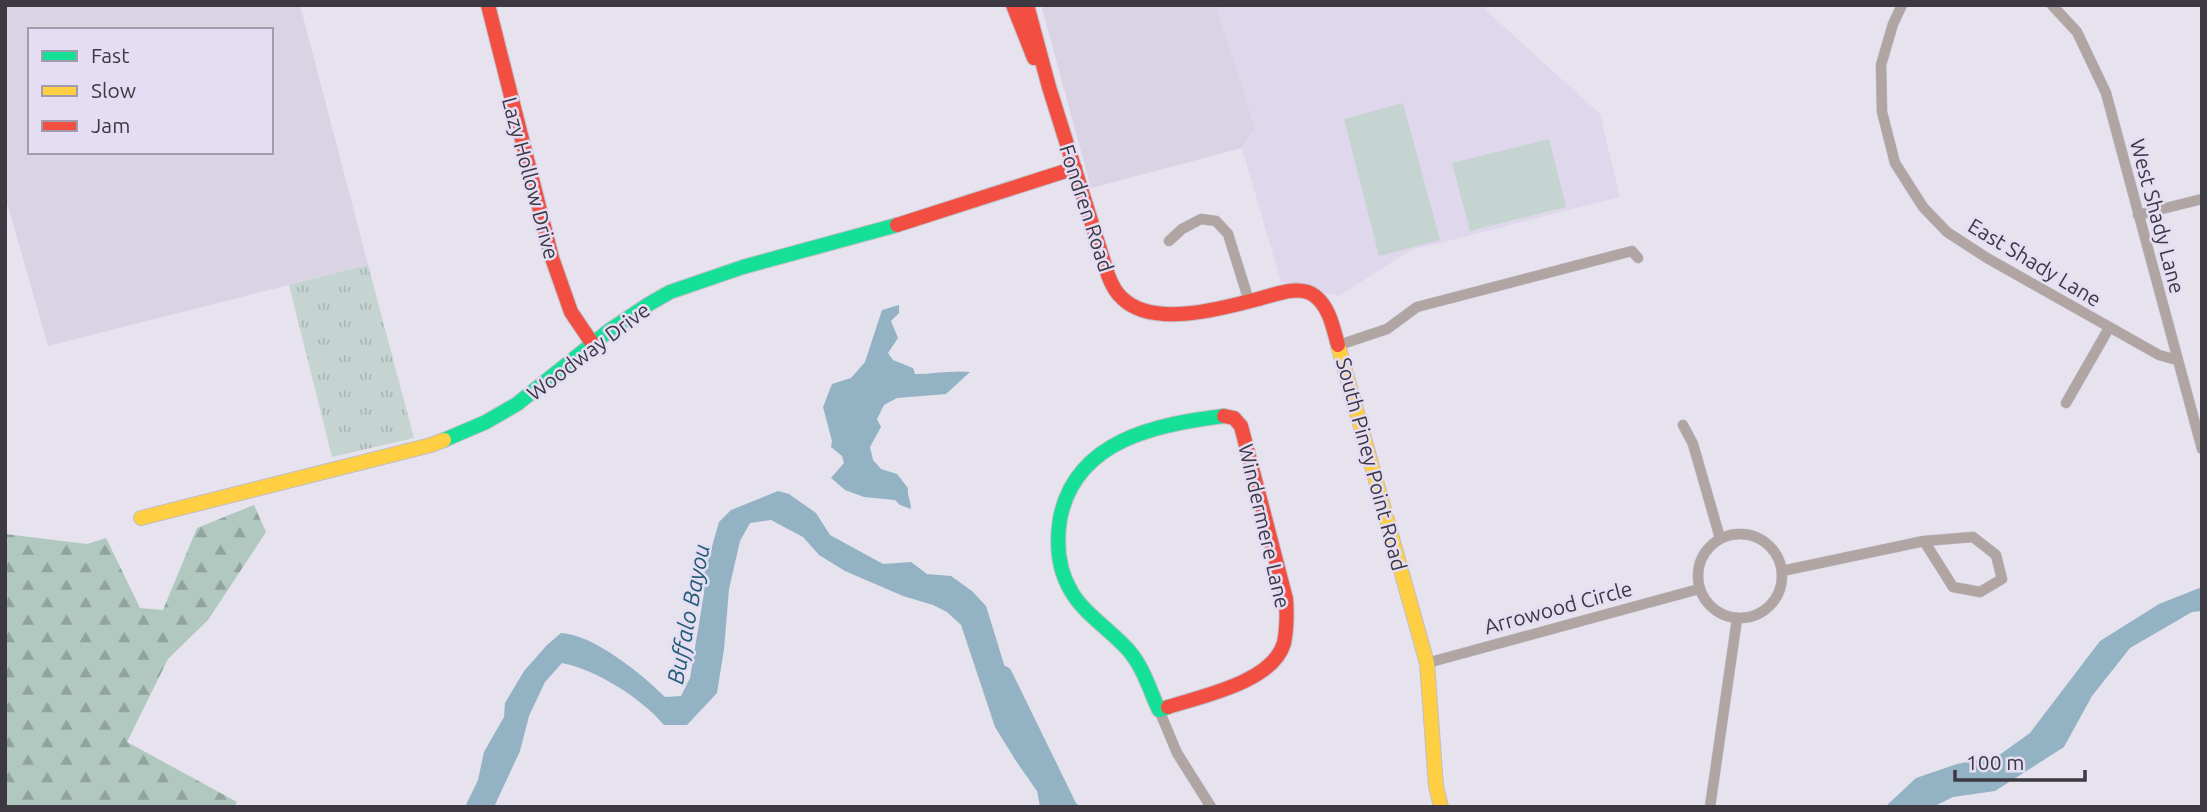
<svg xmlns="http://www.w3.org/2000/svg" width="2207" height="812" viewBox="0 0 2207 812" font-family="Ubuntu,sans-serif">
	<defs>
		<pattern id="grass-tufts" width="24" height="20" patternUnits="userSpaceOnUse" patternTransform="scale(1.75)"><rect width="24" height="20" fill="#c6d4d1"/><path d="M3 7l-1-3M5 7V3M7 7l1-3M15 17l-1-3M17 17v-4M19 17l1-3" fill="none" stroke="#abb7b5"/></pattern>
		<pattern id="forest-firs" width="22" height="20" patternUnits="userSpaceOnUse" patternTransform="scale(1.75)"><rect width="22" height="20" fill="#b1c8c0"/><path d="M5 1l3.5 6h-7zM16 11l3.5 6h-7z" fill="#91a39e"/></pattern>
	</defs>
	<rect width="100%" height="100%" fill="#e6e2ee"/>
	<path fill="#d9d3e3" fill-rule="evenodd" d="M5,5H300L368,265L48,346L5,196ZM30,30H271V152H30Z
		M1052,5H1216L1255,127L1242,148L1091,188L1042,8Z"/>
	<path fill="#dfd7ec" d="M1216,5H1480L1600,114L1620,197L1409,251L1339,296L1281,282L1242,148L1255,127Z"/>
	<path fill="url(#grass-tufts)" d="M368,265L414,438L332,457L289,285Z"/>
	<path fill="url(#forest-firs)" d="M254,505L266,532L208,620L168,659L127,742L237,802L234,807H5V534L87,544L106,538L140,608L163,610L197,528Z"/>
	<path fill="#c6d4d1" d="M1403,103L1440,240L1379,256L1344,119Z
		M1549,139L1566,207L1470,231L1452,163Z"/>
	<path fill="#93b3c4" d="M899,305V313L891,321L898,338L888,353L893,360L913,368L915,374C934,374 951,370 970,372L946,394L897,398L884,405L877,419L881,427L870,447L873,460L881,469L897,474L908,488C907,496 911,501 911,509L900,505L895,500L864,497L845,490L831,478L844,463L842,456L831,447L832,441L823,407L832,384L851,378L865,362L882,310Z
		M778,491L789,494L816,513L830,535L883,564L911,562L927,574L951,576L972,591L986,606L1020,716L1069,798L1081,807L1040,806L1037,791L1016,761L995,727L961,625L947,612L933,605L903,596L845,571L819,555L803,537L771,520L750,523L740,541L729,589L724,649L717,693L687,725H664C641,698 597,670 562,663L545,682L529,716L520,751L494,807H465L478,780L484,752L504,717L505,703L524,671L547,645L561,633C593,634 643,675 665,697L681,696L690,678L704,593L703,578L719,522L731,510Z
		M2202,587V611L2192,612L2130,648L2092,696L2064,747L1995,791L1953,797L1933,807H1885L1916,778L1957,764L1998,756L2030,733L2100,641L2159,604Z"/>
	<g fill="none" stroke-linecap="round" stroke-linejoin="round">
		<path stroke="#93b3c4" stroke-width="16" d="M1004,674L1069,807"/>
		<defs>
			<path id="street" d="M1902,5L1893,24L1881,65L1882,112L1895,163L1923,207L1947,232L1987,258L2159,355L2177,360
				M2052,5L2077,32L2106,93L2202,449
				M2138,215L2202,199
				M1169,241L1182,229L1201,219L1216,221L1228,234L1249,301
				M1339,345L1387,329L1417,307L1632,251L1638,258
				M2066,403L2109,328
				M1683,425L1693,444L1720,538
				M1698 576a42 42 0 1 1 84 0a42 42 0 1 1-84 0Z
				M1782,571L1924,541L1953,587L1980,592L2002,579L1996,555L1973,537L1924,541
				M1427,663L1699,589
				M1159,710L1177,753L1211,807
				M1710,807L1737,619"/>
			<path id="fast" d="M444,440L486,422L517,404L610,330L649,304L670,292L743,267L897,225
				M1168,707L1159,710C1150,691 1144,669 1130,652C1113,632 1083,613 1071,591C1058,569 1056,544 1060,519C1075,440 1157,424 1224,416"/>
			<path id="slow" d="M1338,345L1427,663L1436,786L1441,807
				M141,518L431,445L444,440"/>
			<path id="jam" d="M488,5L552,258L571,312L592,343
				M1013,5L1034,58
				M1027,5L1049,87L1108,275C1111,283 1115,292 1122,298C1152,328 1221,309 1258,299C1274,295 1300,284 1315,296C1330,308 1333,328 1338,345
				M897,225L1075,168
				M1168,707C1202,696 1273,682 1284,643C1287,628 1287,614 1286,599L1241,426L1234,418L1224,416"/>
		</defs>
		<use href="#street" stroke="#c1bec7" stroke-width="11"/>
		<use href="#fast" stroke="#c1bec7" stroke-width="16"/>
		<use href="#slow" stroke="#c1bec7" stroke-width="16"/>
		<use href="#jam" stroke="#c1bec7" stroke-width="16"/>
		<use href="#street" stroke="#b1a5a3" stroke-width="10"/>
		<use href="#fast" stroke="#16e098" stroke-width="14"/>
		<use href="#slow" stroke="#ffcf43" stroke-width="14"/>
		<use href="#jam" stroke="#f24e42" stroke-width="14"/>
	</g>
	<g text-anchor="middle" dominant-baseline="central" stroke-width="5" stroke-linejoin="round" paint-order="stroke">
		<g font-size="21" fill="#3c3942" stroke="#e4ddf3">
			<text transform="translate(531 178) rotate(75)">Lazy Hollow Drive</text>
			<text transform="translate(1087 208) rotate(72)">Fondren Road</text>
			<text transform="translate(2158 216) rotate(75)">West Shady Lane</text>
			<text transform="translate(2035 262) rotate(31)">East Shady Lane</text>
			<text transform="translate(588 351) rotate(-37)">Woodway Drive</text>
			<text transform="translate(1372 464) rotate(75)">South Piney Point Road</text>
			<text transform="translate(1265 526) rotate(77)">Windermere Lane</text>
			<text transform="translate(1558 607) rotate(-15)">Arrowood Circle</text>
		</g>
		<g font-size="23" font-style="italic" fill="#215d73" stroke="#e4ddf3">
			<text transform="translate(688 614) rotate(-79)">Buffalo Bayou</text>
		</g>
	</g>
	<rect width="2207" height="812" fill="none" stroke="#3c3942" stroke-width="14"/>
	<rect x="28" y="28" width="245" height="126" fill="#e4ddf3" stroke="#a19bac" stroke-width="2"/>
	<rect x="42" y="51" width="35" height="10" fill="#16e098" stroke="#a19bac" stroke-width="2"/>
	<text x="91" y="63" font-size="21" fill="#3c3942">Fast</text>
	<rect x="42" y="86" width="35" height="10" fill="#ffcf43" stroke="#a19bac" stroke-width="2"/>
	<text x="91" y="98" font-size="21" fill="#3c3942">Slow</text>
	<rect x="42" y="121" width="35" height="10" fill="#f24e42" stroke="#a19bac" stroke-width="2"/>
	<text x="91" y="133" font-size="21" fill="#3c3942">Jam</text>
	<path d="M1955 770v10h130v-10" fill="none" stroke="#3c3942" stroke-width="3.5"/>
	<text x="1966" y="770" font-size="21" fill="#3c3942" stroke="#e4ddf3" stroke-width="5" paint-order="stroke">100 m</text>
</svg>
